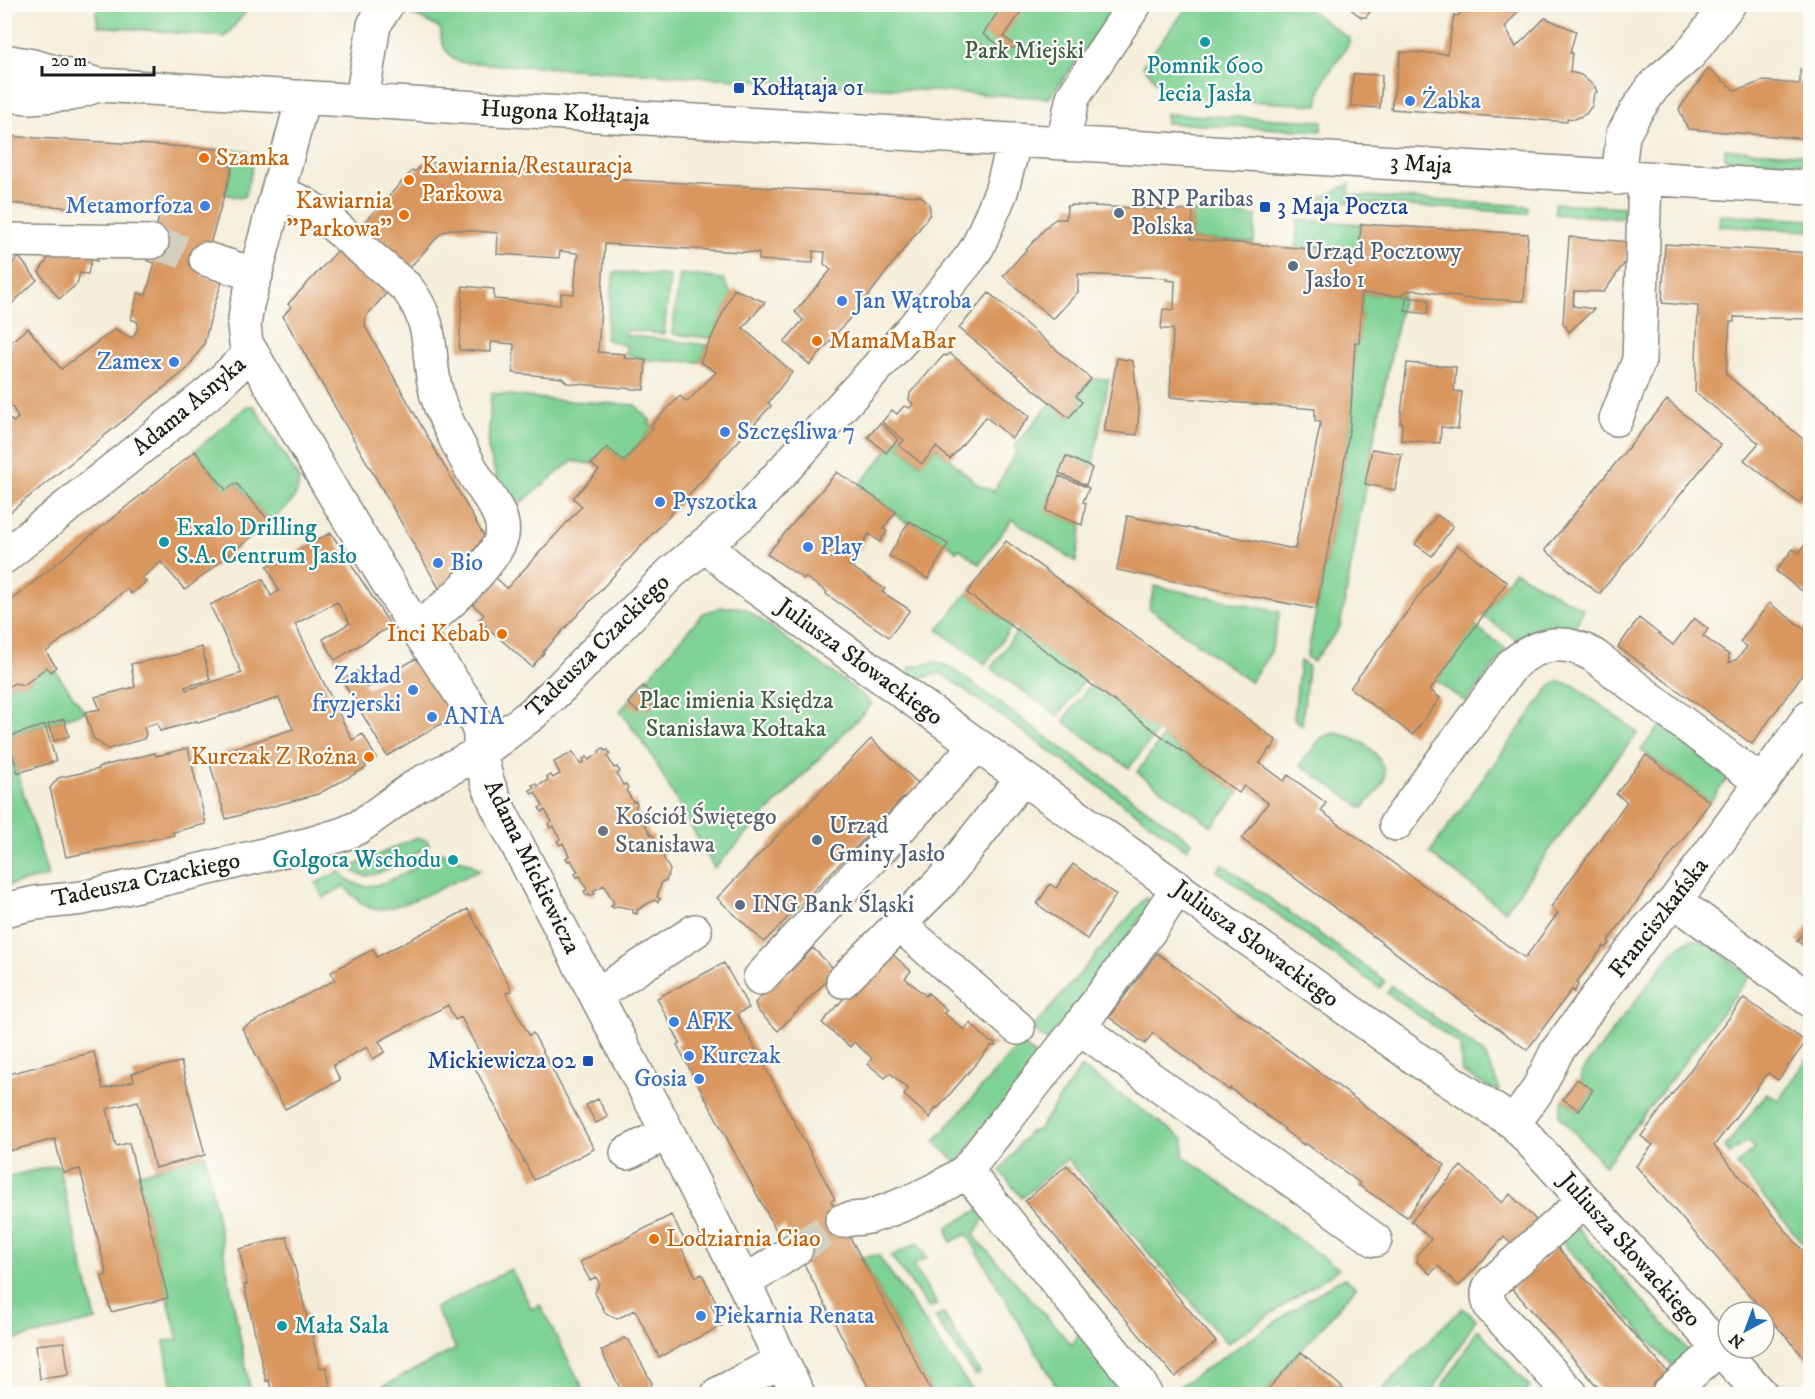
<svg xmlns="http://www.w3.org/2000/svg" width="1815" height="1399" viewBox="0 0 1815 1399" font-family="'IM FELL DW Pica',serif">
	<rect width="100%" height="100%" fill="#fdfcf7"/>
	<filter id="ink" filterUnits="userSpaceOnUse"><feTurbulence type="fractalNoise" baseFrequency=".0167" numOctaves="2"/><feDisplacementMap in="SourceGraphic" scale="12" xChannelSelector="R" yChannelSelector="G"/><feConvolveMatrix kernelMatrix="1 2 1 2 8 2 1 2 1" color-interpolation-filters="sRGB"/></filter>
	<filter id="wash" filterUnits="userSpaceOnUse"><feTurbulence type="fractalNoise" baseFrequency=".008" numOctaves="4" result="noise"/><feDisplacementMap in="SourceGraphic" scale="24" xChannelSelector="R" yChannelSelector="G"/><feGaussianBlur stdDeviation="1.35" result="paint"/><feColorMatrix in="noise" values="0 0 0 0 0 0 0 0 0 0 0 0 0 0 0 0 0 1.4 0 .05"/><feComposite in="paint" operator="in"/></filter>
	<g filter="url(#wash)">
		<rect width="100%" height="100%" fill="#f4eeda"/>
		<path fill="#7fd295" stroke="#4e7758" stroke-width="1.5" d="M102,4H249V8L225,37L98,26L96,11Z
			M419,4L1120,5L1049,98L458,62C447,54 439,43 441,29L412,14Z
			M1189,5H1302L1350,39L1348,45L1326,77L1321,87L1318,105L1168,97L1143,65Z
			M1166,114L1322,121L1321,131L1166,123Z
			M220,149L248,152L254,162L245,196L239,198L225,194L232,168Z
			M1725,149L1810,155V165L1725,159Z
			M1350,184L1349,195L1528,206L1527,213L1322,201V197Z
			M1555,203L1624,207L1623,218L1555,214Z
			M1193,211L1256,216L1254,243L1191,239Z
			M1720,215L1810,220V231L1719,226Z
			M1298,220L1361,224L1359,253L1296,248Z
			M614,272L670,276L664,334L626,330L625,335L708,345L700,362L646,360L625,354L627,346L605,339Z
			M680,274L723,279L732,295L711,338L672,334Z
			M1362,293L1403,296L1372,449L1340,627L1313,662L1307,657L1339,495L1350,425L1355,342H1359Z
			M1091,379H1109L1092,468L1066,457L1046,510L1082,525L1076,562L1012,519L979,564L960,549L956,551L948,544L909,521L907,523L894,514L895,512L858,486L900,436L904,440L899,446L921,464L936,447L978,485L994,491L1017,451L1014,446L1051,403L1069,418L1082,402L1076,396Z
			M491,393L554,400L635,405L651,421L649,423L653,428L624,461L607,447L591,464L572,461L516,507L502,495L488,449Z
			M247,406H254L299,479C299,500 285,509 270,522L236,483L226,490L195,451Z
			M1514,571L1583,609L1574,630L1520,642L1483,616Z
			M1155,586L1280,612L1271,652L1250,682L1149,608Z
			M967,593L1012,626L985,664L938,630Z
			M722,607H737L746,609L856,690L872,704L714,868L649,751L620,711L703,613Z
			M1475,626L1507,650L1466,702L1436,681Z
			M1018,630L1085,679L1058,716L991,668Z
			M1300,661L1308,666L1302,726L1294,718Z
			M937,662L951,668L1192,842L1186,849L941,673L908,681L910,667Z
			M47,667L51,671L54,669L85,712L7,737L48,876L5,886V690L14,683L25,684Z
			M1557,681L1573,685L1638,733L1610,767L1505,911L1429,853L1551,685Z
			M1091,684L1157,732L1129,768L1063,721Z
			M1660,725L1729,777L1710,802L1641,750Z
			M1334,733C1355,736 1375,746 1383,767C1384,772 1386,777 1384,781C1380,791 1369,800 1363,808L1300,765L1321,738Z
			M1163,737L1239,793L1212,826L1137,772Z
			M415,838L427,840L429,845C414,854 374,883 358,874C356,873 352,869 351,867Z
			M438,851L471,864L480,870C460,879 392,914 374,909C361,906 353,895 344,886L323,898L316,883L340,871C343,874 346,879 350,881C377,898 416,865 438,851Z
			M1222,864L1385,981L1380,988L1217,871Z
			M1146,897L1150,905L1050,1044L1032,1029Z
			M1691,939L1706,942L1750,976L1605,1166L1559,1115L1563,1099L1579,1110L1593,1091L1582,1083L1581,1073L1674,950Z
			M1392,986L1482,1052L1486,1057L1500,1090L1491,1089L1462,1072L1460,1045L1387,993Z
			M1021,1042L1039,1060L957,1162L934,1142Z
			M1810,1055V1252L1737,1165L1754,1149L1747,1141L1729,1154L1725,1147L1767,1093L1779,1100Z
			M1081,1067L1184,1139L1183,1156L1339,1269L1227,1343L1067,1159L1022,1198L1000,1171L1029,1132L1038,1130Z
			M205,1155L251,1394H173L164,1341L178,1340L137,1174Z
			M58,1165L96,1320L5,1342V1177Z
			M980,1209L986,1215L974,1236L1072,1345L1081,1330L1132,1394H1061L967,1234L951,1242L948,1235V1227Z
			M1575,1226L1691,1354L1678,1373L1559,1239Z
			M917,1243L927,1258L913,1265L937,1304L929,1308L891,1256Z
			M878,1255L975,1394H933L861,1257Z
			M511,1269L532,1309L540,1305L586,1394H367L456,1349L435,1308Z
			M1345,1278L1356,1287L1264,1394H1168L1338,1280Z
			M1463,1308L1476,1319L1431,1394H1407L1401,1387L1393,1394H1378L1446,1323Z
			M943,1313L980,1373L976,1376L935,1318Z
			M1478,1329L1530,1388L1523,1394H1438Z"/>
		<g id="blocks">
			<path fill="#d9975f" d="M1344,4H1376L1366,17H1361Z
				M1468,4H1524L1505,27L1516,47L1545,18L1576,31L1570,53H1572L1570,72L1581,75L1595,87L1597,92L1594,94L1592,106L1586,114L1575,119L1567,118V122L1391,109L1401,52L1447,54L1454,15L1458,16Z
				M1008,5L1023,9L1004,37L1017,47L1009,49L1002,47L983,34L999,10Z
				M1708,69L1736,91L1763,81L1800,84V69L1810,70V139L1688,129L1679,109Z
				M1353,74L1382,75L1380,108L1351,106Z
				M4,136L220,149L232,168L201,275L222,282L213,309L204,344L187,369L4,517V421L9,418L13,422L18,418L13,408L4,398V347L28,328L61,369L115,329L132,338L137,330L138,322L131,319L138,293L146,295L155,263L147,261L162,206L95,202V209L4,203Z
				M424,162L531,171V172L610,175V179L921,196L929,204L930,209V214L923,224L866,299L810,365L784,342L803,320L795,312L831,270L824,264L825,252L813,251V263L759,260V253L605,244L598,352L625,354L624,358L646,360L644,390L567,383L562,378L513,373L514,344L491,342V352L459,350L463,286L494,289V299L560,305L561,293L574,294L577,259L579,256L577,253L560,251L559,258L497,254L498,233L450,229L441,233L366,316L365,326L486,540L473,557L507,588L582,506L573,498L599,470L591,464L607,447L624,461L653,428L651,425L680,396L687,402L716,372L700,362L734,289L765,302L743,328L792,372L768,403L771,406L543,652L544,653L532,667L479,620L484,615L451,584L440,590L283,316L291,307L288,304L412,171H416Z
				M1071,205L1193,211L1191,239L1359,253L1361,224L1528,234L1524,301L1464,298L1417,290L1405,291L1403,296L1362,293L1359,343L1355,342L1350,425L1339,495L1316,609L1117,570L1127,516L1295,549L1321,421H1315V409L1170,397L1173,329H1161L1163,309L1174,310L1175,281L1166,280L1167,278L1078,274V292L1053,319L1003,276L1050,223L1056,219H1066L1067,206Z
				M1569,237L1629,242L1626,261L1604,292L1574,291L1573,306L1594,309L1569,332L1563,323Z
				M1665,244L1810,253V319L1734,317V322H1730L1726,374L1810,445V488L1799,503L1744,460L1759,443L1695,392L1698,306L1662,303Z
				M91,249L97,261L91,260L88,274L80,273L77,284L59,299L39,272L52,252Z
				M19,257L37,280L4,311V270Z
				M989,293L1091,379L1076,396L1082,402L1069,418L959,328Z
				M1406,297L1429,300L1427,314L1405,311Z
				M949,353L1030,416L1012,438L986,417L950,459L936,447L922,464L899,445L904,440L882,422L892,410L897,414L904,406L910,408L913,404L909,400L910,393L944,355L947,356Z
				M1117,358L1133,361L1139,409L1137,435L1104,431Z
				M1407,363L1456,367L1454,391L1462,392L1458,429L1441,427L1440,443L1401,440L1402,423H1400Z
				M1667,400L1721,445L1599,594L1545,550Z
				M880,423L898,439L886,453L868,437Z
				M1372,449L1402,454L1395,490L1365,484Z
				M195,451L226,490L236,483L270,522L185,590L161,562L142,578L146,582L131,594L127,589L46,652L56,667L51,672L47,667L24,685L14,683L4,690V606Z
				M1066,456L1092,468L1086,485L1059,473Z
				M837,472L896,512L883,529L887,531L880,542L869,534L849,565L885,589L882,592L910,610L889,637L826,594L827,592L805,577L804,579L767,554Z
				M1059,476L1089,488L1083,502L1086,503L1082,525L1046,511Z
				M1437,515L1453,526L1432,556L1415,544Z
				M909,521L948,544L928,579L889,556Z
				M331,533L391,626L335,660L323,639L350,623L337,602L295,624L352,740L363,734L376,758L365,765L366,768L318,794L226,819L208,757L293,729L279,698L198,723L197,721L160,731L157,723L144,727L146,734L144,739L108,749L93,738L85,712L100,709L95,697L135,687L131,664L175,655L202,647L210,680L185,687L186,690L242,673L210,605L263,579L271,596L279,591L267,566Z
				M1810,538V597L1776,571L1793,549L1799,553Z
				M1006,541L1276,740L1272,749L1270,748L1260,763L1284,781L1288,775L1326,803L1321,811L1525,958L1558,913L1551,907L1627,802L1616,794L1646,755L1710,802L1608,941L1610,943L1605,948L1604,946L1577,982L1578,985L1574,992L1572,989L1527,1050L1242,839L1268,803L1244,786L1239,793L967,593Z
				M1457,545L1507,582L1430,690L1440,698L1413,735L1350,688Z
				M1769,603L1810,633V664L1752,744L1618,647L1639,618L1673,645L1694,618L1708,629L1703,636L1729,655V663L1737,659L1747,647L1740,642Z
				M420,656L456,715L387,756L342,680L357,671L367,688Z
				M643,686L658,700L648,711L643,705L638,712L628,703Z
				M64,719L69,736L54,741L48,724Z
				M45,725L56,761L18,773L7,737Z
				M871,739L918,783L764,942L717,898Z
				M188,748L206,824L173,832L174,835L66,857L50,788L58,778L99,769L98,767L155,753L156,756Z
				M603,748L605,751L608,750L610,754L607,756L614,768L617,767L620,772L617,774L623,785L626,784L628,788L626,790L633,802L636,801L637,805L635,806L641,818H644L646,822L644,823L651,835H653L655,838L653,840L660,852L662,851L665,855L663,857L670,870L666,881H662L657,897L660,899L658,902L654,900L637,910V914L633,913V909L617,906L614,908L611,906L614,903L604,885L593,891L595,894L590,896L589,894L586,895L584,891L587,890L580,876L577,877L575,874L578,872L571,860L568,861L566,858L569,856L563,843L560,845L557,841L560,839L554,826L550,828L548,824L552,822L545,810L542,812L539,808L543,806L535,792L532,794L530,790L534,788L532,785L536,784L538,786L548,780L547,777L551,775L553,778L560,774L554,762L573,752L580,764L584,762L583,759L587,757L589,760L600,753L599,751Z
				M1073,864L1116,895L1087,939L1037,904L1050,884L1056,888Z
				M468,909L512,991L506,993L529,1035L533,1033L594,1149L534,1180L473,1064L483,1059L461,1017L455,1020L448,1005L379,1041L385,1052L373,1059L367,1047L333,1065L340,1080L285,1109L242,1028L335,980L331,972L373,949L377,957Z
				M1810,922V950L1797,941Z
				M813,948L836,971L778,1031L758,1011L755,1003L784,973L786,976Z
				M891,953L911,971L905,978L926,996L928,993L947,1010L944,1013L964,1030L970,1023L990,1042L995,1043L996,1046H991L938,1108L936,1107L930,1118L904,1095L908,1089L890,1073L885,1078L868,1064L872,1058L854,1042L850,1047L822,1023L878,960Z
				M1157,953L1445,1165L1407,1217L1358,1185L1360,1183L1305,1143L1304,1145L1284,1130L1285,1129L1230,1088L1229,1090L1153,1033L1145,1044L1109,1017Z
				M724,963L749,1008L737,1014L835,1199L831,1201L933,1394H872L784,1226L776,1230L677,1045L680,1043L657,998Z
				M1744,998L1806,1042L1778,1080L1768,1073L1714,1146L1810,1259V1364L1636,1166L1653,1145L1641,1136Z
				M94,1052L103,1089L134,1081L132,1073L181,1062L205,1155L155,1168L138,1101L107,1109L116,1146L129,1143L168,1298L111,1312L102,1277L107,1275L80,1169L63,1173L55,1139L5,1152V1075Z
				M1577,1079L1593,1090L1579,1110L1563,1099Z
				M598,1099L608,1117L596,1123L586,1105Z
				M1067,1165L1216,1342L1175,1377L1025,1201Z
				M1461,1166L1502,1203L1510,1194L1539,1223L1515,1247L1504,1237L1459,1286L1438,1266L1430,1274L1417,1262V1255L1431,1239L1411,1221Z
				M671,1215L685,1241L679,1244L686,1257L696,1277L702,1274L716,1302L711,1305L722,1326L659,1357L635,1310L617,1319L606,1314L595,1293L599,1283L596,1277L590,1280L580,1262Z
				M287,1237L320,1368L326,1367L332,1394H272L269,1380L266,1381L244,1285H247L239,1249Z
				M1557,1247L1672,1377L1652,1394L1603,1393L1512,1288Z
				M624,1338L629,1340L652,1383L650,1388L637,1394H623L601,1351Z
				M64,1342L69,1375L40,1379L36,1345Z
				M1301,1352L1343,1388L1338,1394H1264Z
				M165,1391V1394H143V1393Z"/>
		</g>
	</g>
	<g filter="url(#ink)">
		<use href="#blocks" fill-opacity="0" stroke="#88857b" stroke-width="1.5"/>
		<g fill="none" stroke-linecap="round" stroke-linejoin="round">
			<path stroke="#d4cebe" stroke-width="33" stroke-dasharray="33 16" stroke-linecap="butt" d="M152,242L206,259
				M796,1249L842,1221"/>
			<defs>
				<path id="minor" d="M4,61L33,66L99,85L1810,188
					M4,95L30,97L71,94L98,85
					M303,98L247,305L244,326L246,343L335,496L410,619L471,709L480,733V753L487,781L497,806L668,1133L744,1283L798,1394
					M362,100L374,25L387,4
					M1063,143L1073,97L1135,4
					M1618,178L1623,135L1635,113L1653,87L1662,78L1689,55L1729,4
					M278,192L303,203L323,216L407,288C439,329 424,362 440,405C449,428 462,452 474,474C484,492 506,514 502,535C499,554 458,596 442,609C435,616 425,622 416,628
					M4,240L152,242
					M206,259L256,275
					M1616,419L1639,360L1645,179
					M705,544L740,576L1421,1062L1514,1123L1761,1394
					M4,557L210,392L251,353
					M1396,824L1513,664C1538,643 1563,638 1593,655L1762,783
					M1675,901L1810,1000
					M4,910L35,903L83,898L310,844L343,834L359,827L417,785L480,753L531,715L561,687L671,573L750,507L914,327L971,257L978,246L1001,192L1015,140
					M899,924L1018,1028
					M760,978L976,746
					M843,981L943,880L1022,778
					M596,995L695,931
					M1079,1027L1375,1240
					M1514,1123L1537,1091L1557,1051L1596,998L1648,929L1675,901L1810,716
					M627,1153L668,1133
					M966,1171L1140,1384L1145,1394
					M842,1221C851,1218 860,1219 869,1217C902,1206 938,1191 966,1171L1079,1027L1150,930L1178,887
					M744,1283L796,1249
					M718,1394L781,1361
					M1571,1394L1491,1307C1487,1298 1486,1291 1492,1283L1584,1201
					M1668,1394L1719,1349"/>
			</defs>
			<use href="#minor" stroke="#88857b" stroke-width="36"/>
			<use href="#minor" stroke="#fff" stroke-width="33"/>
		</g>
	</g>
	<g fill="#0f9aa8" stroke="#fdfcf7" stroke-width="2">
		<circle cx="1205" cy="42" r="6"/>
		<circle cx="164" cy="542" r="6"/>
		<circle cx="453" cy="860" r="6"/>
		<circle cx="282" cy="1326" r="6"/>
	</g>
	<g fill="#1a4fb4" stroke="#fdfcf7" stroke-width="2">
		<rect x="733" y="82" width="12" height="12" rx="3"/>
		<rect x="1259" y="201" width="12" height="12" rx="3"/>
		<rect x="582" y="1055" width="12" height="12" rx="3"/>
	</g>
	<g fill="#3f7fe0" stroke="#fdfcf7" stroke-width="2">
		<circle cx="1410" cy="101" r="6"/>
		<circle cx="205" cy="206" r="6"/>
		<circle cx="842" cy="301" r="6"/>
		<circle cx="174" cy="362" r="6"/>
		<circle cx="725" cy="432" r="6"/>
		<circle cx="660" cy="502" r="6"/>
		<circle cx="808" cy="547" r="6"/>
		<circle cx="438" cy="563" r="6"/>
		<circle cx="413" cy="690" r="6"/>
		<circle cx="432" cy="717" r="6"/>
		<circle cx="674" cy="1022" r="6"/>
		<circle cx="689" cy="1056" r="6"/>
		<circle cx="699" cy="1079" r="6"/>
		<circle cx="701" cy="1316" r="6"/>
	</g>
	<g fill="#e8710a" stroke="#fdfcf7" stroke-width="2">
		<circle cx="204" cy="158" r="6"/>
		<circle cx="409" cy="180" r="6"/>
		<circle cx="404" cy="215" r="6"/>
		<circle cx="817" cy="341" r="6"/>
		<circle cx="502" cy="634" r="6"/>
		<circle cx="369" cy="757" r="6"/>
		<circle cx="654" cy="1239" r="6"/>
	</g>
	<g fill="#5c6f8a" stroke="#fdfcf7" stroke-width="2">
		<circle cx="1119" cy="213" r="6"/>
		<circle cx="1293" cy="266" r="6"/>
		<circle cx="817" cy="840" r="6"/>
		<circle cx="740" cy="905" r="6"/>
	</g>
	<circle fill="#6b7280" stroke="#fdfcf7" stroke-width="2" cx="603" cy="831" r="6"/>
	<g text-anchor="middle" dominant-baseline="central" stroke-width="4.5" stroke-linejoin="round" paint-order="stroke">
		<g font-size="24" fill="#3f5c46" stroke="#fdfcf7">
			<text x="1024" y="51">Park Miejski</text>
			<text x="736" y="701">Plac imienia Księdza<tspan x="736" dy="28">Stanisława Kołtaka</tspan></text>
		</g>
		<g font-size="24" fill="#0d838f" stroke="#fdfcf7" text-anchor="start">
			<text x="1205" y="66" text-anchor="middle">Pomnik 600<tspan x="1205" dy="28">lecia Jasła</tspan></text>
			<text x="176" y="528">Exalo Drilling<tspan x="176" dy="28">S.A. Centrum Jasło</tspan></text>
			<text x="441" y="860" text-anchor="end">Golgota Wschodu</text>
			<text x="294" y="1326">Mała Sala</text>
		</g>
		<g font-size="24" fill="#164399" stroke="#fdfcf7" text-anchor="start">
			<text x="751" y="88">Kołłątaja 01</text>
			<text x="1277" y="207">3 Maja Poczta</text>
			<text x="576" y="1061" text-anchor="end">Mickiewicza 02</text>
		</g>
		<g font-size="24" fill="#366cbe" stroke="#fdfcf7" text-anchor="start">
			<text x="1422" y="101">Żabka</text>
			<text x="193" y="206" text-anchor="end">Metamorfoza</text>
			<text x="854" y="301">Jan Wątroba</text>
			<text x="162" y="362" text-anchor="end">Zamex</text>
			<text x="737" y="432">Szczęśliwa 7</text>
			<text x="672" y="502">Pyszotka</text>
			<text x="820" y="547">Play</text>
			<text x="450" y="563">Bio</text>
			<text x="401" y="676" text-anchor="end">Zakład<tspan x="401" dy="28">fryzjerski</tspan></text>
			<text x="444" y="717">ANIA</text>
			<text x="686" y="1022">AFK</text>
			<text x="701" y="1056">Kurczak</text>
			<text x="687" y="1079" text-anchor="end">Gosia</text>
			<text x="713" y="1316">Piekarnia Renata</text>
		</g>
		<g font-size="24" fill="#1c1c1c" stroke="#fdfcf7">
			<text transform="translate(565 113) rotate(3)">Hugona Kołłątaja</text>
			<text transform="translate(1421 164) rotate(4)">3 Maja</text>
			<text transform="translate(189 406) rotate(-40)">Adama Asnyka</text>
			<text transform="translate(598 646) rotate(-45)">Tadeusza Czackiego</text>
			<text transform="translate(860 662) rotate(36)">Juliusza Słowackiego</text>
			<text transform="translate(532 867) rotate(64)">Adama Mickiewicza</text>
			<text transform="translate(146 880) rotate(-12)">Tadeusza Czackiego</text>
			<text transform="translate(1659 918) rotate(-52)">Franciszkańska</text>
			<text transform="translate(1256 944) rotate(36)">Juliusza Słowackiego</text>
			<text transform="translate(1630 1250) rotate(48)">Juliusza Słowackiego</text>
		</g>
		<g font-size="24" fill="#c56008" stroke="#fdfcf7" text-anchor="start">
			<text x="216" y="158">Szamka</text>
			<text x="421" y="166">Kawiarnia/Restauracja<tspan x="421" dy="28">Parkowa</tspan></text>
			<text x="392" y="201" text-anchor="end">Kawiarnia<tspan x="392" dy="28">"Parkowa"</tspan></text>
			<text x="829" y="341">MamaMaBar</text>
			<text x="490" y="634" text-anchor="end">Inci Kebab</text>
			<text x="357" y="757" text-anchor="end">Kurczak Z Rożna</text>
			<text x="666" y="1239">Lodziarnia Ciao</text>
		</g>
		<g font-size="24" fill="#4e5e75" stroke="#fdfcf7" text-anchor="start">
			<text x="1131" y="199">BNP Paribas<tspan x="1131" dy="28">Polska</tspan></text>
			<text x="1305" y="252">Urząd Pocztowy<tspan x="1305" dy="28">Jasło 1</tspan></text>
			<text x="829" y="826">Urząd<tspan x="829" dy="28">Gminy Jasło</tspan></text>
			<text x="752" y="905">ING Bank Śląski</text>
		</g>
		<g font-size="24" fill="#5b616d" stroke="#fdfcf7" text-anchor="start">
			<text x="615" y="817">Kościół Świętego<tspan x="615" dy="28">Stanisława</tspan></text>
		</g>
	</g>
	<rect width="1815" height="1399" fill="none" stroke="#fdfcf7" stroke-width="24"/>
	<g transform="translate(1746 1330) rotate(221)"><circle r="28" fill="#fdfcf7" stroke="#a3a29f" stroke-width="1.5"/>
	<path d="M0-4.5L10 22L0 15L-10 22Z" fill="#1f6fb2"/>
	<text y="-9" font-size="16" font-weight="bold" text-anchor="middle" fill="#1c1c1c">N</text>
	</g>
	<path d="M42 66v9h112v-9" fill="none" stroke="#1c1c1c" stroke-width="3"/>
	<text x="51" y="66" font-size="18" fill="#1c1c1c" stroke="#fdfcf7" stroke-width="4.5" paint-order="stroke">20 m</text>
</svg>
